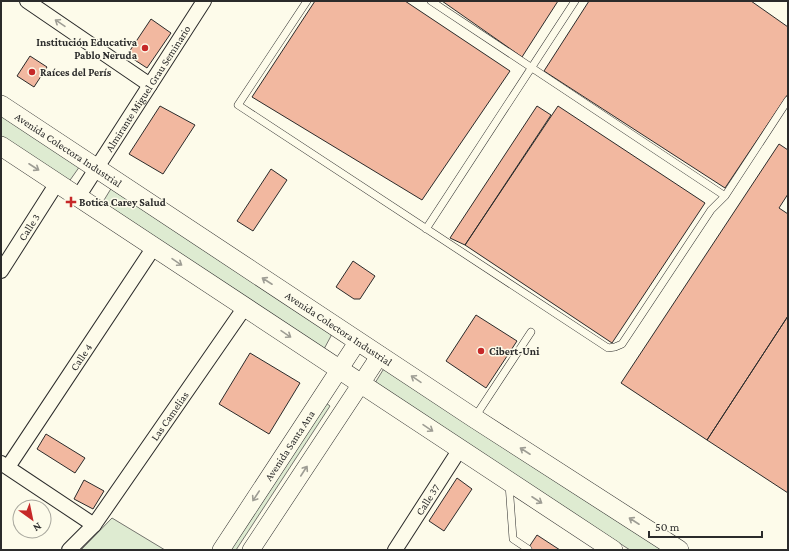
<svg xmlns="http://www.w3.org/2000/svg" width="789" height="551" viewBox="0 0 789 551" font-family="'Crimson Pro',serif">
	<rect width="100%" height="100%" fill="#fdfbea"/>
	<path fill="#deebd1" stroke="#74746e" d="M1,113L80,166L68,183L1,138Z
		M112,187L331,333V336L324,349L101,205Z
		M385,369L663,550H630L377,386L375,383L383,370Z
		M322,400L330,406L236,550H224Z
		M112,518L165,550H81Z"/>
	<path fill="#f2b8a0" stroke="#2b2b2b" d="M315,1H405L510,71L422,200L252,97Z
		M442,1H558L522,57Z
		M589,1H751L788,27V94L725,188L544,71Z
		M151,19L171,33L147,68L127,55Z
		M30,56L47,67L34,87L17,76Z
		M160,106L195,125L163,174L129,154Z
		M537,106L551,115L465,245L450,238Z
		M558,106L705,203L612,343L465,245Z
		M779,144L788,150V194L779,208L788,214V316L707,440L621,383Z
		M271,169L287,180L253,231L237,221Z
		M353,261L375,276L360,299H354L336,287Z
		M476,315L517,341L486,388L446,361Z
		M788,316V493L707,440Z
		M250,353L300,383L269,434L219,404Z
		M46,434L85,458L75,473L37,449Z
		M457,478L472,489L444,531L429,521Z
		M84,480L104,491L93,509L74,499Z
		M537,535L560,550H527Z"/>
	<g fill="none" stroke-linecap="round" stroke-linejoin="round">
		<defs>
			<path id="service" d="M307,1L238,105L608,348L615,347L622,344L711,210L725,196L788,100
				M431,1L725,196
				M426,229L575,1
				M475,417L531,332
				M509,484L513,539L528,549"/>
			<g id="minor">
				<path d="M27,1L150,85"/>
				<path id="s1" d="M78,197L204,1"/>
				<path id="s2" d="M1,271L57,183"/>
				<path d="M1,463L94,525"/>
				<path id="s3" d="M8,467L154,247"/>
				<path id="s4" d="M69,550L94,525L245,307"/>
				<path id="s5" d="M395,550L460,449"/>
			</g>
			<g id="tertiary">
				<path id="s6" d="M221,550L358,341"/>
				<path d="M251,550L380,355"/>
			</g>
			<g id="secondary">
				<path id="s7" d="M1,105L474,418L679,550"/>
				<path d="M1,146L613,550"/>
			</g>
		</defs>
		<use href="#service" stroke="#2b2b2b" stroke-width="8"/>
		<use href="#minor" stroke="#2b2b2b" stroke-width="16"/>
		<use href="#tertiary" stroke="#2b2b2b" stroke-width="18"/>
		<use href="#secondary" stroke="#2b2b2b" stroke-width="20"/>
		<use href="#service" stroke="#fdfbea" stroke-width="7"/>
		<use href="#minor" stroke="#fdfbea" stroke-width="14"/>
		<use href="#tertiary" stroke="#fdfbea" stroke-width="17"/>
		<use href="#secondary" stroke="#fdfbea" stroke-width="19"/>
	</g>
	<defs><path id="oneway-shaft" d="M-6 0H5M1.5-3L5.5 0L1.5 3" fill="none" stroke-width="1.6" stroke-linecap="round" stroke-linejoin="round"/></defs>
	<g stroke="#9e9d94">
		<use href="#oneway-shaft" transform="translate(60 23) rotate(-146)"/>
		<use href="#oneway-shaft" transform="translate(34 167) rotate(33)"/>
		<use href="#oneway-shaft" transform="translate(177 262) rotate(34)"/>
		<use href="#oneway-shaft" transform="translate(267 281) rotate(-147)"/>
		<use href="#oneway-shaft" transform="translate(286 334) rotate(34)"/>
		<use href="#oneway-shaft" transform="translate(416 379) rotate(-146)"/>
		<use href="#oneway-shaft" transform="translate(428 428) rotate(34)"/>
		<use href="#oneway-shaft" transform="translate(525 451) rotate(-147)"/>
		<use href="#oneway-shaft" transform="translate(304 471) rotate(-57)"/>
		<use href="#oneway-shaft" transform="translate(256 496) rotate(123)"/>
		<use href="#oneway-shaft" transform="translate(537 500) rotate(33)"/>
		<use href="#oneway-shaft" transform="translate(634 521) rotate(-147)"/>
	</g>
	<g fill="#c62828" stroke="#fdfbea" stroke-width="1.5">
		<circle cx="145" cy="48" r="4"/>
		<circle cx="32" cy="72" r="4"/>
		<path d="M69 196h4v4h4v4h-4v4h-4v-4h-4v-4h4z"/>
		<circle cx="481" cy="351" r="4"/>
	</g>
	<g text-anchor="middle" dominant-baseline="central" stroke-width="3" stroke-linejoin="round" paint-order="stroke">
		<g font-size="11" font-weight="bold" fill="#2b2b2b" stroke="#fdfbea" text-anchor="start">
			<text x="137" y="42" text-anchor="end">Institución Educativa<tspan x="137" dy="13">Pablo Neruda</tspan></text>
			<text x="40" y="72">Raíces del Perís</text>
			<text x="79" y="202">Botica Carey Salud</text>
			<text x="489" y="351">Cibert-Uni</text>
		</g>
		<g font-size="11" fill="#2b2b2b" stroke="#fdfbea">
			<text stroke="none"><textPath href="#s1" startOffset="129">Almirante Miguel Grau Seminario</textPath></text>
			<text stroke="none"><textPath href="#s7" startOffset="81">Avenida Colectora Industrial</textPath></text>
			<text stroke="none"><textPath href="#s2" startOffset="52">Calle 3</textPath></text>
			<text stroke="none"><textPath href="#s7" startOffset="405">Avenida Colectora Industrial</textPath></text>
			<text stroke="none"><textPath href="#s3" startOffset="132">Calle 4</textPath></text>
			<text stroke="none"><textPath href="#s4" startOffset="168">Las Camelias</textPath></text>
			<text stroke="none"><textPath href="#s6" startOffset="125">Avenida Santa Ana</textPath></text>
			<text stroke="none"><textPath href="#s5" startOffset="60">Calle 37</textPath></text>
		</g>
	</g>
	<rect width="789" height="551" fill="none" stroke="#2b2b2b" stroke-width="4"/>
	<g transform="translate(32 519) rotate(147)"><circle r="19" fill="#fdfbea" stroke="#a9a89e"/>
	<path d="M0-3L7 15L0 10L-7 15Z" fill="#c62828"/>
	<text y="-6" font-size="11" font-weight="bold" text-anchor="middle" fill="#2b2b2b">N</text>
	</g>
	<path d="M649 531v6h113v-6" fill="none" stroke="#2b2b2b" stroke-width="2"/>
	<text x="655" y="531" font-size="12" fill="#2b2b2b" stroke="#fdfbea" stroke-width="3" paint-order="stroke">50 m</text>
</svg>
